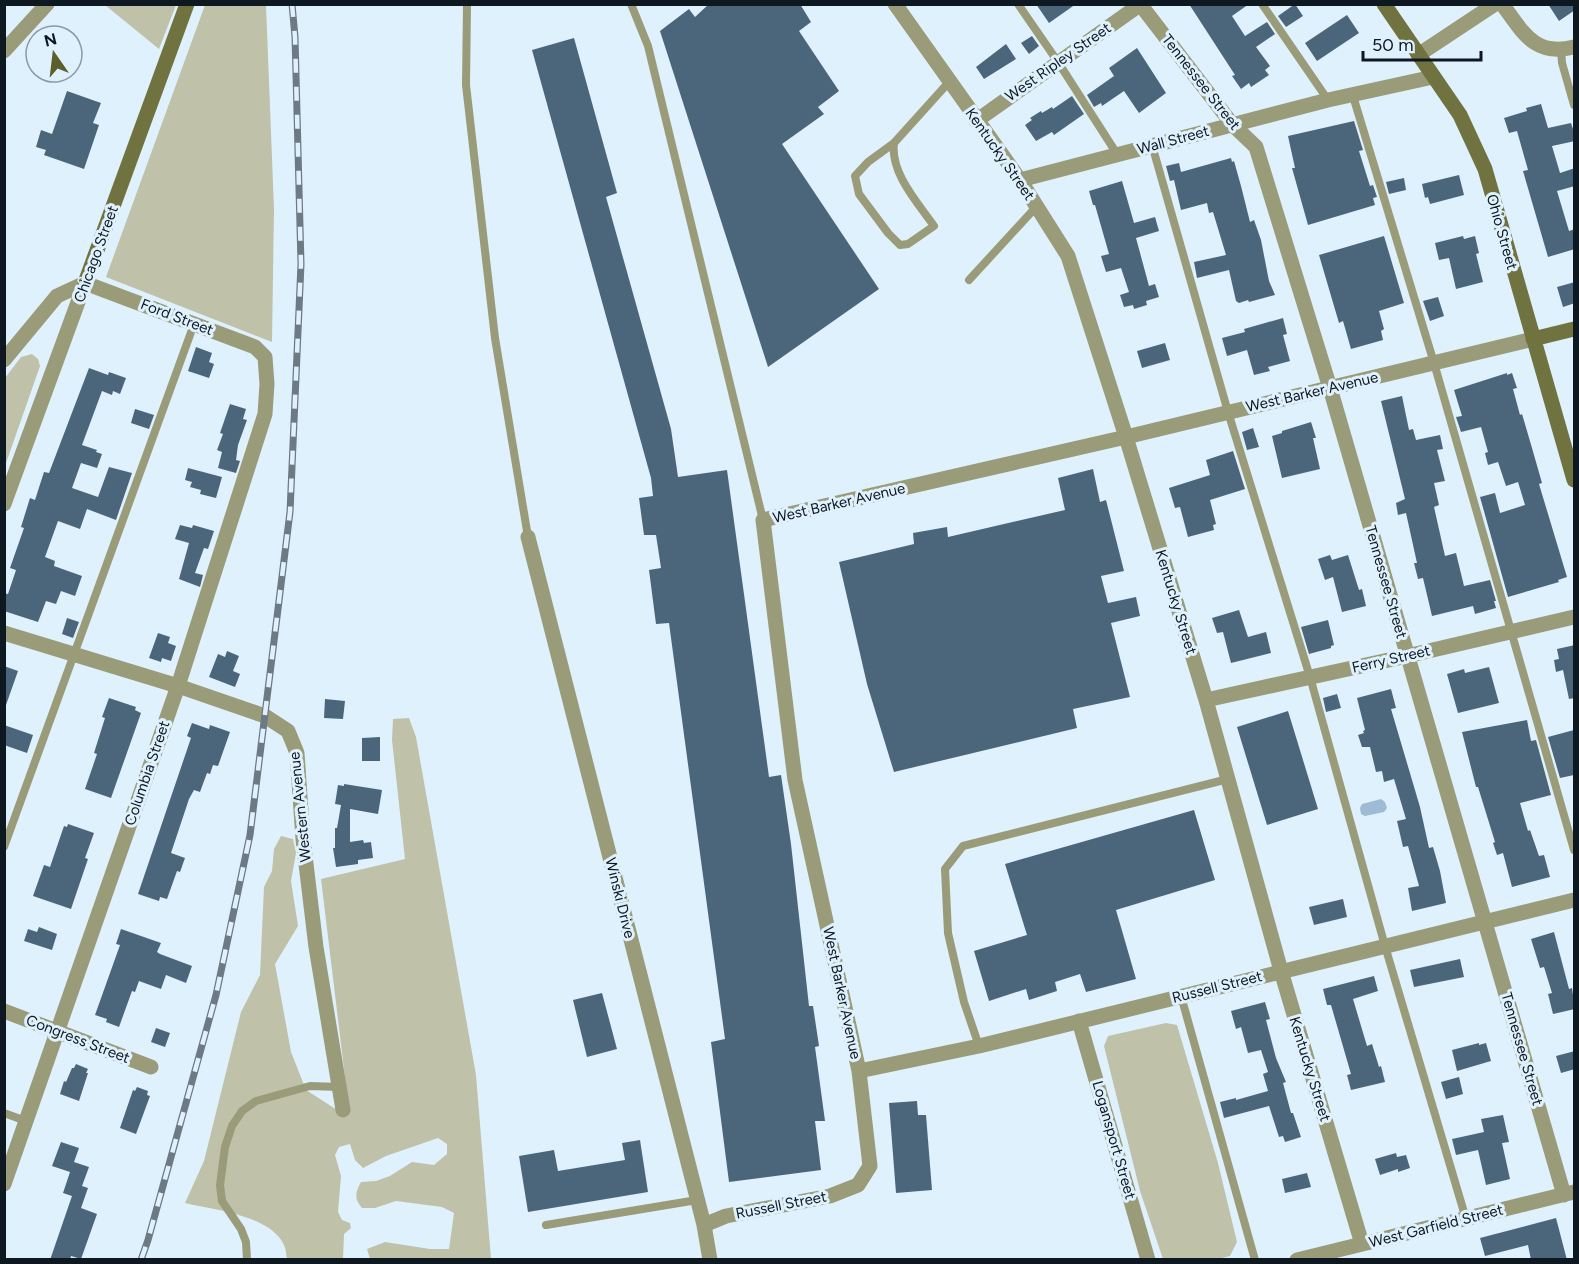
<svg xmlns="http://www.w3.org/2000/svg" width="1579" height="1264" viewBox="0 0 1579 1264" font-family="Figtree,sans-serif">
	<rect width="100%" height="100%" fill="#e0f1fe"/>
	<path fill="#bfc1a9" d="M105,5H176L159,49Z
		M205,5H266L274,209L272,342L106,277Z
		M32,354L38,359L40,366L5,466V378L21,357Z
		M409,718L416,737L476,1075L491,1259H370L367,1249L385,1242L430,1249H449L454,1213L442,1207L396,1201L375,1208H362C354,1198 355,1193 361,1182L376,1181L390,1176L412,1162L434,1165L447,1154V1144L438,1138L386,1156L363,1168L355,1160L350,1144L339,1147L335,1155L341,1176L338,1212L342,1220L350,1223L351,1228L344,1234L343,1259H287C286,1255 286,1249 284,1245C270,1215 214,1210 185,1203L204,1161L241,1012L260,975L264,887L272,871L274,849L281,836L293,839L296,853L291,881L298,926L275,964L291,1052L306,1090L345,1115L348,1102L321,879L405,859L392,740L393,719Z
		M1166,1023L1177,1025L1218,1163L1237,1242L1230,1256L1214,1260L1163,1259L1140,1191L1104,1046L1108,1036Z"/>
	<path fill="#9dbbd2" d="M1381,799L1385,802L1387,808L1384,812L1365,816L1361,814L1360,808L1362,804Z"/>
	<path fill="#4b667b" d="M709,4H800L811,22L799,31L839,91L818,107L824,114L782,144L879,289L768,367L660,31L689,9L695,17Z
		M1036,4H1076L1049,23Z
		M1189,4H1249L1232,16L1245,36L1267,22L1275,34L1256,47L1270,66L1265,70L1269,75L1251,87L1249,83L1241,89L1232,76L1235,75Z
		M1295,4L1303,16L1286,27L1278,16Z
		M1548,4H1575V10L1559,21Z
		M1347,15L1359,33L1317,61L1305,43Z
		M1032,36L1039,46L1029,54L1021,43Z
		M574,38L617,193L606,197L671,429L678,477L727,470L769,777L781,775L791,844L809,1006H813L819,1046L815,1047L825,1121H815L821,1170L729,1182L711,1042L725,1039L669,623L656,624L649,570L661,568L656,535H644L639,498L653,496L651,478L532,50Z
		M1006,44L1016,59L984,79L976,67Z
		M1137,48L1166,93L1139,113L1124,91L1102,106L1101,103L1094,107L1087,95L1114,76L1109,68Z
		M67,91L101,103L93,123L99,125L84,169L44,155L46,150L36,147L41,130L52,134Z
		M1072,96L1084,114L1054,135L1052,132L1036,141L1025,125L1032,120L1030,118L1041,111L1042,113L1052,107L1053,109Z
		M1541,104L1548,128L1571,123L1575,135V141L1552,146L1560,173L1575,168V186L1557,191L1569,231L1575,229V249L1548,257L1523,171L1528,170L1517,131L1509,133L1504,118L1527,111L1526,108Z
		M1354,121L1363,150L1359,151L1370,186L1373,185L1377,197L1373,198L1375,205L1308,225L1292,168H1295L1288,136Z
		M1231,158L1232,162L1234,161L1241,186L1250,222L1254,220L1261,240L1269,281L1275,295L1249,302L1248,300L1239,303L1236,301L1229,270L1197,278L1194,262L1226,255L1213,212L1209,213L1207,203L1181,210L1174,180L1170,181L1166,166L1179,163L1181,172Z
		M1459,175L1464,195L1430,204L1428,197L1425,198L1422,184Z
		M1404,178L1406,190L1389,194L1386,182Z
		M1122,181L1134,223L1155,217L1159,231L1136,238L1149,286L1155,284L1159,297L1146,301L1147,305L1134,309L1133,305L1124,307L1120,295L1129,292L1121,268L1106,272L1101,256L1109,254L1095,205H1093L1089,191Z
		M1384,236L1404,303L1379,311L1384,329L1381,331L1383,340L1351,349L1343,321L1339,323L1319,255Z
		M1463,236L1464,239L1475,236L1479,253L1476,254L1483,282L1456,289L1449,258L1439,260L1435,243Z
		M1575,282V303L1563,307L1557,287Z
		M1438,297L1444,316L1430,321L1423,301Z
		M1283,318L1287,334L1283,335L1290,361L1268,367L1270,371L1254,375L1247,350L1227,356L1222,338L1245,332L1244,329Z
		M1165,343L1170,360L1142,368L1137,351Z
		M196,347L212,353L209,362L214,364L209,378L188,371Z
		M89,368L108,375L109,372L126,378L120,394L113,391L112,395L102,391L82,445L97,450L96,452L102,454L97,468L81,463L72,488L98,497L109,467L132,473L116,520L87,509L80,529L58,521L45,557L55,561L54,566L82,576L75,596L61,591L56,604L46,601L38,622L4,611V593L8,594L16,570L10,568L24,528L21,527L30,498L35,500L44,472L49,473Z
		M1507,373V375L1512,373L1517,388L1513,389L1520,415L1522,414L1532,448L1542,483L1539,484L1567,577L1558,580L1559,582L1508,597L1480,497L1495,493L1500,513L1525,505L1518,482L1506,486L1498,462L1488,465L1485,453L1488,452L1481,427L1461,432L1456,417L1462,416L1454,390Z
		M1402,396L1409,430L1413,429L1416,440L1440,435L1443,449L1437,450L1445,481L1434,483L1439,505L1434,507L1445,556L1456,553L1464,586L1490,580L1496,601H1494L1496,608L1475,614L1473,606L1432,616L1423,578L1418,579L1414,563H1417L1406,513L1398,515L1396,503L1405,499L1381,401Z
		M230,404L246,409L243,419L247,420L238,445L236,460L240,461L236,473L218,468L222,452L217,450L223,434L220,433Z
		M135,409L154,415L149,429L131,423Z
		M1311,422L1316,438H1313L1320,469L1282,478L1272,436L1282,433V431Z
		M1253,428L1259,447L1247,450L1242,432Z
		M1233,451L1245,489L1210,500L1216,524L1213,525L1214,530L1188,537L1180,507L1175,508L1169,488L1210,475L1206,460Z
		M188,468L222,477L216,498L200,494L201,490L190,487L192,482L185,480Z
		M1093,469L1100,502L1106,500L1124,571L1101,576L1108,603L1136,597L1140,616L1111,623L1130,697L1073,709L1077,728L894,772L867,684L839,562L914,544L913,533L947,527L948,537L1065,510L1058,478Z
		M180,525L192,528L193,525L214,531L208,549L204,548L195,573L203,575L200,587L179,579L189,543L175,539Z
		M1330,555L1332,560L1348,555L1359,590L1362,589L1366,606L1342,612L1333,577L1325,580L1318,559Z
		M1239,610L1248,637L1266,632L1271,653L1231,663L1223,632L1217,633L1212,618Z
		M67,618L79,622L73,638L62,634Z
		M1328,620L1334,645L1331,646V648L1309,654L1301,627Z
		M158,633L170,637L168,643L176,646L171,661L162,658L161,662L149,658Z
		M1575,645V698L1569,699L1563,670L1556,672L1554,660L1559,659L1557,649Z
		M227,651L239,656L233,671L240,674L235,687L209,677L218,654L225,657Z
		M4,666L18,671L6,705H4Z
		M1489,667L1499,703L1458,713L1447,674L1464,669L1465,673Z
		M1391,689L1396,708L1391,709L1420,807L1429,848L1433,847L1440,871L1446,903L1412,911L1408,888L1419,886L1408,846L1403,847L1397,821L1406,819L1394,779L1384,782L1382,771L1376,772L1370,747H1362L1358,735L1364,733L1363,731L1365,730L1357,698Z
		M1337,694L1341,708L1326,712L1323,698Z
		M109,698L136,707L135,710L141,713L111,798L85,789L97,754L94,753L105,718L102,717Z
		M325,699L345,701L343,719L324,718Z
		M1288,711L1318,809L1267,825L1237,727Z
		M1527,720L1531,741L1536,740L1551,795L1520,803L1528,831L1530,830L1539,856L1544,855L1550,877L1512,887L1503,853L1497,855L1493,843L1495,842L1478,787H1476L1462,732Z
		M192,723L209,729L210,725L230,732L218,766L213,765L210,774L207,773L200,792L194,790L189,799L171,853L185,858L180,872L177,871L167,899L160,897L159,901L138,894L191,738L187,736Z
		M4,725L33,735L27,753L4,745Z
		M1574,730V775L1560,778L1548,737Z
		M380,737V761H362V738Z
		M344,784L382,790L378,814L350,809V842L363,840L364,843L371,842L373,858L358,860V864L336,867L333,848H335V828H337L341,805L335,804L338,785L344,786Z
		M1194,810L1215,880L1116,910L1136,979L1086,992L1080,974L1055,982L1057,991L1029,1000L1026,989L989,1001L974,951L1027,935L1005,864Z
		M68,824L94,833L85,858L88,859L71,909L33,896L44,865L50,867L64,826L67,827Z
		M1343,899L1347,917L1314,925L1309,907Z
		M39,927L57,934L52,950L24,941L28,929L37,932Z
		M121,929L161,943L157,952L160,954L192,966L186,983L166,975L161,989L139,981L135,992L132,991L119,1027L106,1022L107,1019L95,1015L120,945L116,944Z
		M1554,932L1569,989L1572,988L1575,1009L1553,1014L1548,994L1552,993L1544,967L1540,968L1531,939Z
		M1460,959L1464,977L1414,987L1410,970Z
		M1374,976L1378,991L1353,999L1367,1046L1372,1044L1379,1067L1381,1066L1385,1082L1351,1090L1347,1075L1351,1074L1331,1005H1327L1323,989Z
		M602,993L617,1049L587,1057L573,1000Z
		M1265,1002L1270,1019L1266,1020L1276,1058L1286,1082L1283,1083L1291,1113H1293L1301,1137L1285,1142L1283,1136L1279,1137L1269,1106L1224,1118L1220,1102L1236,1098V1100L1268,1091L1263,1074L1268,1072L1261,1050L1248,1053L1241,1027L1236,1029L1231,1011Z
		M156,1028L170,1033L165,1047L151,1042Z
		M1479,1043V1045L1486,1043L1491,1061L1457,1071L1452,1050Z
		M1575,1051V1069L1561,1073L1556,1056Z
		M76,1064L88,1069L86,1073H88L79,1101L60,1094L64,1081L66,1082L72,1068H74Z
		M1459,1077L1463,1094L1446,1099L1441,1082Z
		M137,1087L148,1091L147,1095L150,1096L136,1134L120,1128L133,1090L135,1091Z
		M917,1101L918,1115H926L932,1190L896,1193L889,1103Z
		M1503,1115L1509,1142L1502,1143L1510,1179L1486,1185L1478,1150L1456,1155L1452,1139L1484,1132L1481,1119Z
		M640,1140L648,1192L528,1212L519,1156L554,1150L558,1171L625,1160L622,1143Z
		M61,1142L79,1148L74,1162L89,1167L82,1186L88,1188L81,1208L97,1214L81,1259L71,1256L70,1260H50L72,1196L63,1193L70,1172L52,1166Z
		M1396,1153L1397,1157L1406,1155L1410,1168L1398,1172V1169L1380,1175L1375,1159Z
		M1307,1173L1311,1187L1285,1193L1282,1179Z
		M1556,1218L1567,1260H1531L1528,1245L1485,1256L1480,1238Z"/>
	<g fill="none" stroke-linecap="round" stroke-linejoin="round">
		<path stroke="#999b79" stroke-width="8" d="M467,4L466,85L495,338L528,537
			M631,4L648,46L763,520
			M1018,4L1058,62L1117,154
			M1262,4L1328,100
			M1561,49L1562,63L1574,105
			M1353,96L1434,363L1574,850
			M894,143C890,173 918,203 934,226L908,244L900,245L888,233L859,194L855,176L868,162L894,143L949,82
			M1152,145L1228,412L1310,677L1385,946L1466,1219
			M969,280L1037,206
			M4,847L194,324
			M1181,996L1255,1260
			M979,1046L964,1002L948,933L945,869L963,846L1228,779
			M4,1113L26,1121
			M546,1225L697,1200
			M247,1260L246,1242L241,1229L222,1201L220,1185L225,1147L232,1126L242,1111L256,1101L310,1086L339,1087"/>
		<path stroke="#999b79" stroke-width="15" d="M895,4L1020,180L1068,256L1126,437L1206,700L1281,971L1362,1244
			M1140,4L1232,124L1256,147L1330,388L1564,1195
			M1502,4C1523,32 1534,57 1574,47
			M4,51L47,4
			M1418,55L1495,4
			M976,121L1141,4
			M1020,180L1328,100L1433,77
			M4,360L57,296L85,283
			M4,504L85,283
			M528,537L704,1225L710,1260
			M4,633L178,686L265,716L288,731L297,753L303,839L316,947L343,1110
			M1206,700L1407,656L1574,617
			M4,1011L151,1067
			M1079,1021L1148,1260
			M859,1071L979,1046L1574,900
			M4,1184L178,686L265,414L267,384L265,357L255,347L85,283
			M704,1225L726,1216L830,1196L858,1185L870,1166L859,1071L795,780L763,520L1126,437L1533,339
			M1297,1260L1574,1192"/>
		<path stroke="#707340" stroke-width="15" d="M1384,4L1460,115L1485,169L1574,480
			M85,283L187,4
			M1533,339L1574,329"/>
		<defs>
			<path id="rail" d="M141,1260L148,1240L216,995L250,835L290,512L301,264L295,37L292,4"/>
		</defs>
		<use href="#rail" stroke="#6d7a84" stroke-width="7"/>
		<use href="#rail" stroke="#e0f1fe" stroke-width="4.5" stroke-dasharray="14" stroke-linecap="butt"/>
	</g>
	<g text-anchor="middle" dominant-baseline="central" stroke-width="6" stroke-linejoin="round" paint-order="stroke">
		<g font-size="15" fill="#0e1820" stroke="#e0f1fe">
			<text transform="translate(1058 62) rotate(-35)">West Ripley Street</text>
			<text transform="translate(1201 82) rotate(52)">Tennessee Street</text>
			<text transform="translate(1173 140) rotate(-15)">Wall Street</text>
			<text transform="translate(1000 154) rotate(55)">Kentucky Street</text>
			<text transform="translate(1502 232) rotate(74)">Ohio Street</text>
			<text transform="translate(96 254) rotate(-70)">Chicago Street</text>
			<text transform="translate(177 317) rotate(21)">Ford Street</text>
			<text transform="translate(1312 392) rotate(-13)">West Barker Avenue</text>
			<text transform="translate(839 503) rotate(-13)">West Barker Avenue</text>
			<text transform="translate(1386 582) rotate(74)">Tennessee Street</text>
			<text transform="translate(1176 602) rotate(73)">Kentucky Street</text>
			<text transform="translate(1391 659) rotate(-13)">Ferry Street</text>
			<text transform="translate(147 773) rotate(-71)">Columbia Street</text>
			<text transform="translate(300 807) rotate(-96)">Western Avenue</text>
			<text transform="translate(620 898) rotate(76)">Winski Drive</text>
			<text transform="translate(1217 987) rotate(-14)">Russell Street</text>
			<text transform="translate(842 993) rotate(78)">West Barker Avenue</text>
			<text transform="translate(78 1039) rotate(21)">Congress Street</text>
			<text transform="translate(1522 1049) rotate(74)">Tennessee Street</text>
			<text transform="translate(1310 1069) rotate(73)">Kentucky Street</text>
			<text transform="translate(1114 1140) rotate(74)">Logansport Street</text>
			<text transform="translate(781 1205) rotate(-11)">Russell Street</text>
			<text transform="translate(1436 1226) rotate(-14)">West Garfield Street</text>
		</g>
	</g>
	<rect width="1579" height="1264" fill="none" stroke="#0e1820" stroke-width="12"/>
	<g transform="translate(54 54) rotate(346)"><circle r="28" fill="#e0f1fe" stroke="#8c9aa5" stroke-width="1.5"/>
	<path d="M0-4.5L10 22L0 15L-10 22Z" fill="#5c5e2b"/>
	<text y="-9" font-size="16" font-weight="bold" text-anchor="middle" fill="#0e1820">N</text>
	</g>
	<path d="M1363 51v9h118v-9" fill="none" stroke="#0e1820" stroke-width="3"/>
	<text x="1372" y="51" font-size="18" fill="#0e1820" stroke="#e0f1fe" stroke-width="4.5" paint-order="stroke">50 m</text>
</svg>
